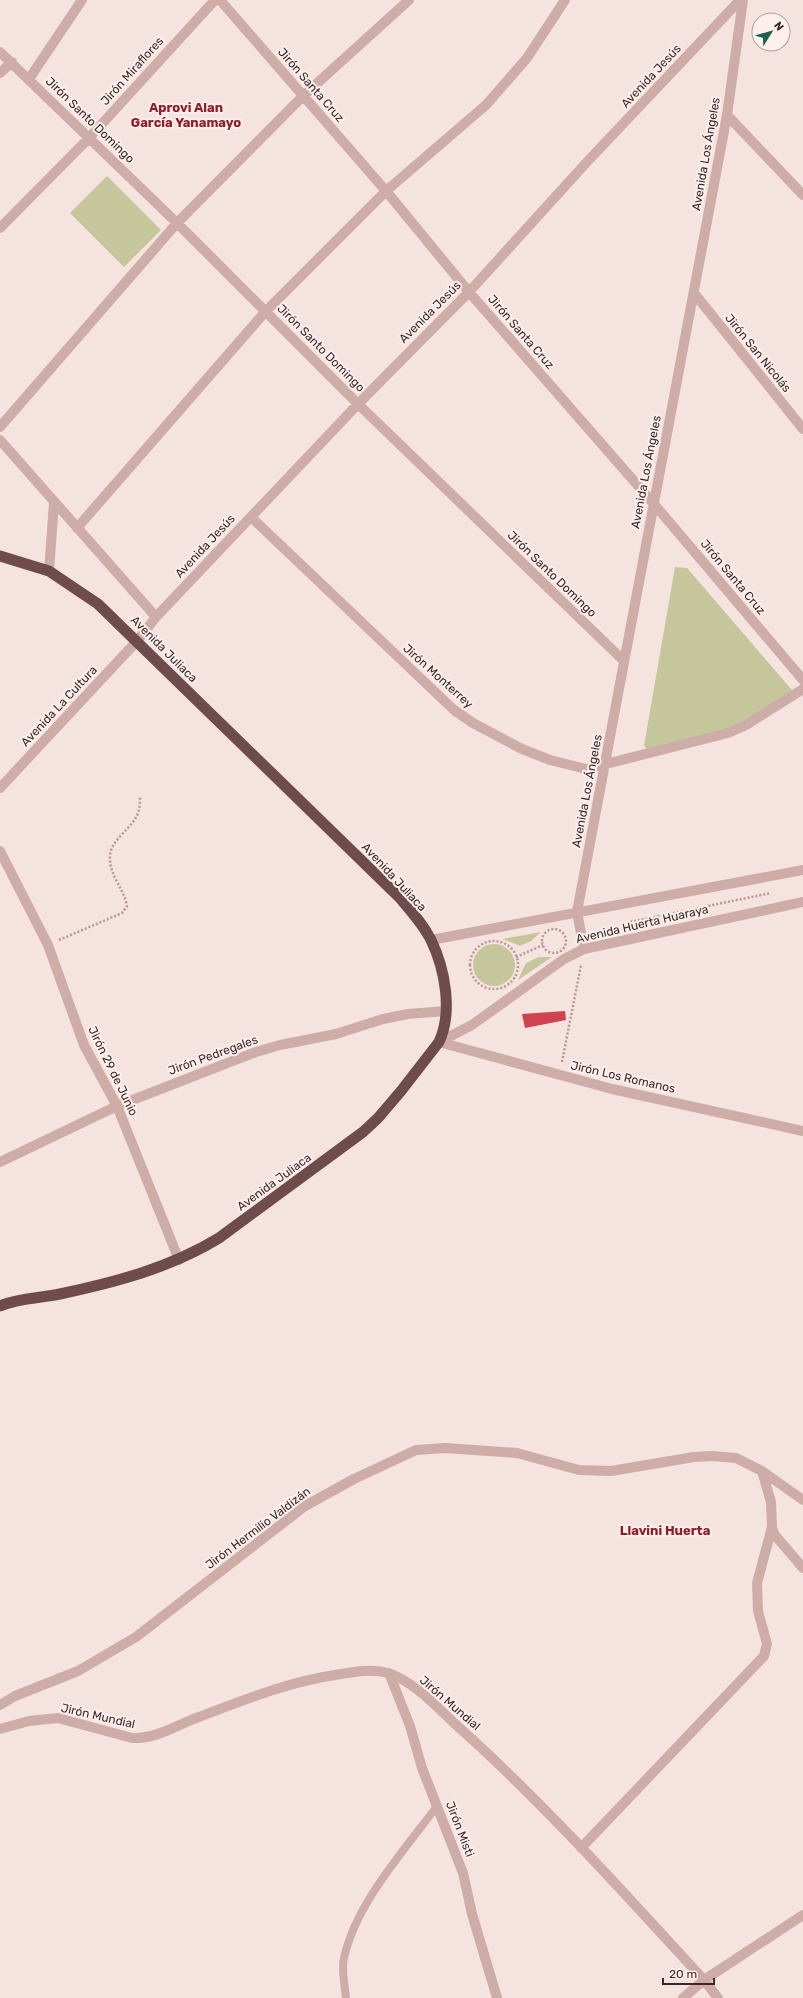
<svg xmlns="http://www.w3.org/2000/svg" width="803" height="1998" viewBox="0 0 803 1998" font-family="Rubik,sans-serif">
	<rect width="100%" height="100%" fill="#f5e3df"/>
	<path fill="#c6c69d" d="M107,176L161,230L124,267L70,213Z
		M675,567L687,568L798,697L749,725L649,751L644,746Z
		M541,932L531,941L520,946L503,939Z
		M473 965a21 21 0 1 1 42 0a21 21 0 1 1-42 0Z
		M539,957H552L518,980L526,963Z"/>
	<path fill="#d0424f" d="M565,1011L566,1020L525,1028L522,1014Z"/>
	<g fill="none" stroke-linecap="round" stroke-linejoin="round">
		<path stroke="#bb9693" stroke-width="2.5" stroke-dasharray="2 2" stroke-linecap="butt" d="M630,922L771,893
			M542 941a12 12 0 1 1 24 0a12 12 0 1 1-24 0Z
			M59,940L122,913L127,906C124,889 110,876 110,859C108,839 136,828 139,809C140,805 140,801 140,797
			M470 965a24 24 0 1 1 48 0a24 24 0 1 1-48 0Z
			M516,957L543,945
			M562,1062L581,965"/>
		<path stroke="#ceada9" stroke-width="8" d="M346,1998C345,1986 341,1970 344,1958C356,1903 404,1851 437,1806"/>
		<path stroke="#ceada9" stroke-width="10" d="M220,0L386,191L469,292L654,504L803,680
			M0,52L177,223L358,404L624,661
			M0,73L12,62
			M29,79L82,0
			M727,115L803,195
			M0,228L89,138L215,0
			M694,293L803,429
			M0,427L177,223L303,96L409,0
			M0,440L156,617
			M251,517L454,710L473,723L522,749L550,760L586,769L728,733L746,725L803,689
			M77,528L266,311L386,191L486,105L527,58L565,0
			M49,571L54,503
			M137,641L156,617L358,404L469,292L586,163L740,0
			M0,851L48,945L84,1045L117,1106L179,1260
			M584,949L577,912L727,115L743,0
			M439,1042L612,1089L803,1131
			M0,1162L117,1106L256,1052L280,1045L336,1034L383,1019L408,1014L446,1011
			M762,1471L771,1502L772,1527L774,1534L803,1568
			M389,1673L410,1726L422,1768L463,1873L472,1914L497,1998
			M0,1705L15,1696L78,1671L136,1637L305,1506L354,1479L416,1450L445,1448L517,1453L579,1470L611,1471L694,1457L712,1456L736,1458L762,1471L803,1500
			M0,1729L29,1721L58,1718L132,1738C156,1739 175,1726 196,1718C242,1701 287,1682 335,1675C352,1672 372,1668 388,1673C413,1681 435,1705 453,1722C543,1802 623,1892 704,1980L718,1998
			M581,1848L764,1656L767,1644L758,1611L757,1583L772,1527
			M683,1998L704,1980L803,1915"/>
		<path stroke="#ceada9" stroke-width="10" d="M0,788L137,641
			M431,940L803,870
			M439,1042L472,1025L564,959L584,949L803,902"/>
		<path stroke="#6e4c4c" stroke-width="11" d="M0,556L49,571L98,604L399,897C411,911 423,924 431,940C445,969 453,1012 439,1042L401,1091L378,1118L363,1132L219,1238C170,1268 116,1282 60,1294C41,1298 18,1298 0,1306"/>
	</g>
	<g text-anchor="middle" dominant-baseline="central" stroke-width="4" stroke-linejoin="round" paint-order="stroke">
		<g font-size="12" fill="#3b292a" stroke="#fcefec">
			<text transform="translate(132 71) rotate(-48)">Jirón Miraflores</text>
			<text transform="translate(651 76) rotate(-47)">Avenida Jesús</text>
			<text transform="translate(311 85) rotate(49)">Jirón Santa Cruz</text>
			<text transform="translate(90 120) rotate(44)">Jirón Santo Domingo</text>
			<text transform="translate(706 154) rotate(-80)">Avenida Los Ángeles</text>
			<text transform="translate(430 312) rotate(-45)">Avenida Jesús</text>
			<text transform="translate(521 332) rotate(49)">Jirón Santa Cruz</text>
			<text transform="translate(321 348) rotate(45)">Jirón Santo Domingo</text>
			<text transform="translate(758 353) rotate(51)">Jirón San Nicolás</text>
			<text transform="translate(646 472) rotate(-79)">Avenida Los Ángeles</text>
			<text transform="translate(205 546) rotate(-47)">Avenida Jesús</text>
			<text transform="translate(552 574) rotate(44)">Jirón Santo Domingo</text>
			<text transform="translate(733 577) rotate(50)">Jirón Santa Cruz</text>
			<text transform="translate(164 649) rotate(45)">Avenida Juliaca</text>
			<text transform="translate(438 676) rotate(42)">Jirón Monterrey</text>
			<text transform="translate(59 706) rotate(-47)">Avenida La Cultura</text>
			<text transform="translate(587 791) rotate(-79)">Avenida Los Ángeles</text>
			<text transform="translate(394 877) rotate(47)">Avenida Juliaca</text>
			<text transform="translate(642 924) rotate(-13)">Avenida Huerta Huaraya</text>
			<text transform="translate(213 1055) rotate(-20)">Jirón Pedregales</text>
			<text transform="translate(113 1071) rotate(64)">Jirón 29 de Junio</text>
			<text transform="translate(623 1077) rotate(13)">Jirón Los Romanos</text>
			<text transform="translate(274 1182) rotate(-36)">Avenida Juliaca</text>
			<text transform="translate(258 1528) rotate(-37)">Jirón Hermilio Valdizán</text>
			<text transform="translate(450 1703) rotate(41)">Jirón Mundial</text>
			<text transform="translate(98 1716) rotate(13)">Jirón Mundial</text>
			<text transform="translate(460 1829) rotate(69)">Jirón Misti</text>
		</g>
		<g font-size="13" font-weight="bold" fill="#911b27" stroke="#fcefec">
			<text x="186" y="107">Aprovi Alan<tspan x="186" dy="15">García Yanamayo</tspan></text>
			<text x="665" y="1530">Llavini Huerta</text>
		</g>
	</g>
	<g transform="translate(771 32) rotate(53)"><circle r="19" fill="#fcefec" stroke="#afa09e"/>
	<path d="M0-3L7 15L0 10L-7 15Z" fill="#1b614e"/>
	<text y="-6" font-size="11" font-weight="bold" text-anchor="middle" fill="#3b292a">N</text>
	</g>
	<path d="M663 1978v6h51v-6" fill="none" stroke="#3b292a" stroke-width="2"/>
	<text x="669" y="1978" font-size="12" fill="#3b292a" stroke="#fcefec" stroke-width="3" paint-order="stroke">20 m</text>
</svg>
